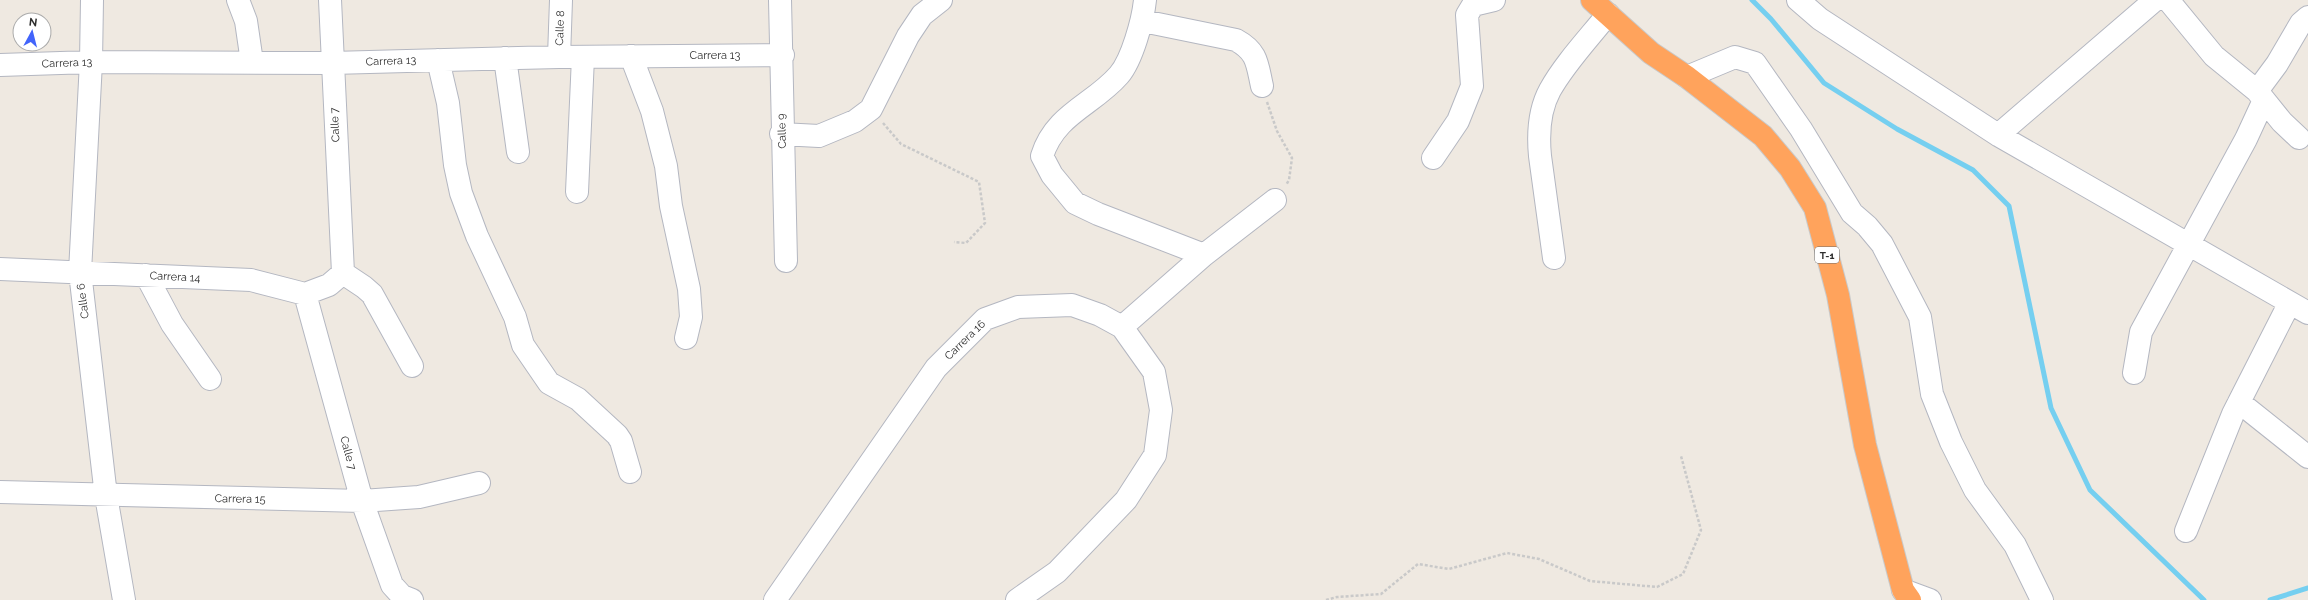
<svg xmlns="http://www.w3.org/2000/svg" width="2308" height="600" viewBox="0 0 2308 600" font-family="Raleway,sans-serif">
	<rect width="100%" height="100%" fill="#efe9e1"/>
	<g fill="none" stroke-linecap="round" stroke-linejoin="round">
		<path stroke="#75cff0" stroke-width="5" d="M1752,0L1771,19L1824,83L1897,129L1973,170L2009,206L2051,408L2090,490L2204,600
			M2270,600L2308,588"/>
		<defs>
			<path id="minor" d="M92,0L91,62L80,272L106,496L124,600
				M238,0L246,21L252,62
				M330,0L343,273
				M780,0L786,261
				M1145,0C1143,20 1132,60 1119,75C1093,105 1055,114 1042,156L1052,175L1075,203L1098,214L1204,255
				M1798,0L1820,19L1998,135L2308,313
				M2168,0L2214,56L2257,91L2282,122L2299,138
				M1143,21L1236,40C1258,52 1257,64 1262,86
				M631,56L652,111L666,166L671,206L689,289L691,317L686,338
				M559,57L561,0
				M505,58L518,152
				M438,60L448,103L455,165L461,193L477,236L515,317L523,345L549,383L578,399L617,435L621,441L630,472
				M0,65L91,62L332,63L559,57L783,55
				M1687,77L1735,57L1755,63L1801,129L1852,213L1867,226L1882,244L1920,317L1932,394L1951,442L1975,490L2015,545L2042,600
				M2257,91L2277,64L2301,23L2308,17
				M781,134L819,136L855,121L871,109L908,36L922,15L941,0
				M1998,135L2155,0
				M1433,158L1458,121L1472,86L1467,15L1473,5L1494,0
				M577,192L583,57
				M1554,258L1540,156C1538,135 1539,110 1550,90C1565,63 1589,38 1608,14
				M0,269L251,280L305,294L329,285L343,273
				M343,273L364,287L372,294L412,366
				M146,275L172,324L210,379
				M305,294L362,501L392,585L402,596L412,600
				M1122,327L1204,255L1275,200
				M2134,373L2141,332L2246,139L2264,100
				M2239,402L2308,457
				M0,492L362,501L419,497L479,483
				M2186,531L2233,414L2289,304
				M1903,590L1930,600
				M775,600L936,368L985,319L1018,307L1072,305L1100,315L1122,327L1154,372L1161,410L1155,455L1126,500L1057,572L1017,600"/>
			<path id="highway" d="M1592,0L1651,53L1687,77L1763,136L1790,168L1815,208L1838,295L1865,445L1903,590L1910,600"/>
		</defs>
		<use href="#minor" stroke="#b4b7c1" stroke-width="24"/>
		<use href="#highway" stroke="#c9c9c9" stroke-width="24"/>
		<path stroke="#c9c9c9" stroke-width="2.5" stroke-dasharray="3 2" stroke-linecap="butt" d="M1267,102L1277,131L1292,158L1289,180L1286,185
			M883,123L901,144L979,182L985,223L966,243L954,242
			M1326,600L1337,597L1381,594L1418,564L1449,569L1507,553L1539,559L1590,581L1657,587L1683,574L1701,530L1681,456"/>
		<use href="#minor" stroke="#fff" stroke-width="22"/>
		<use href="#highway" stroke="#ffa35c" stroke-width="22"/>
	</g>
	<g text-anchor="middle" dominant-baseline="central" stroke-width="3.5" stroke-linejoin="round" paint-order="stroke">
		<rect fill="#fff" stroke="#6d6d6d" stroke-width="1" x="1815" y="247" width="24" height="16" rx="3"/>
		<g font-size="10" font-weight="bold" fill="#2e2e2e">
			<text x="1827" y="255">T-1</text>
		</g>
		<g font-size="11" fill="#2e2e2e" stroke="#fff">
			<text transform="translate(560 28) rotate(-88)">Calle 8</text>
			<text x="715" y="55">Carrera 13</text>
			<text transform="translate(391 61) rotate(-2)">Carrera 13</text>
			<text transform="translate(67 63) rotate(-2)">Carrera 13</text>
			<text transform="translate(335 125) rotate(-93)">Calle 7</text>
			<text transform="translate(782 131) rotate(-92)">Calle 9</text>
			<text transform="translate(175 277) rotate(3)">Carrera 14</text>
			<text transform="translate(83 301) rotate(-97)">Calle 6</text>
			<text transform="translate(965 340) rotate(-44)">Carrera 16</text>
			<text transform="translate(348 453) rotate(75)">Calle 7</text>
			<text transform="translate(240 499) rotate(1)">Carrera 15</text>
		</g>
	</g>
	<g transform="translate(32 32) rotate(7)"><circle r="19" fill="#ffffff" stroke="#ababab"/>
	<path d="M0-3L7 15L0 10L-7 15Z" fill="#4264fb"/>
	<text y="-6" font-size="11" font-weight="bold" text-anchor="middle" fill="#2e2e2e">N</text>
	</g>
</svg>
